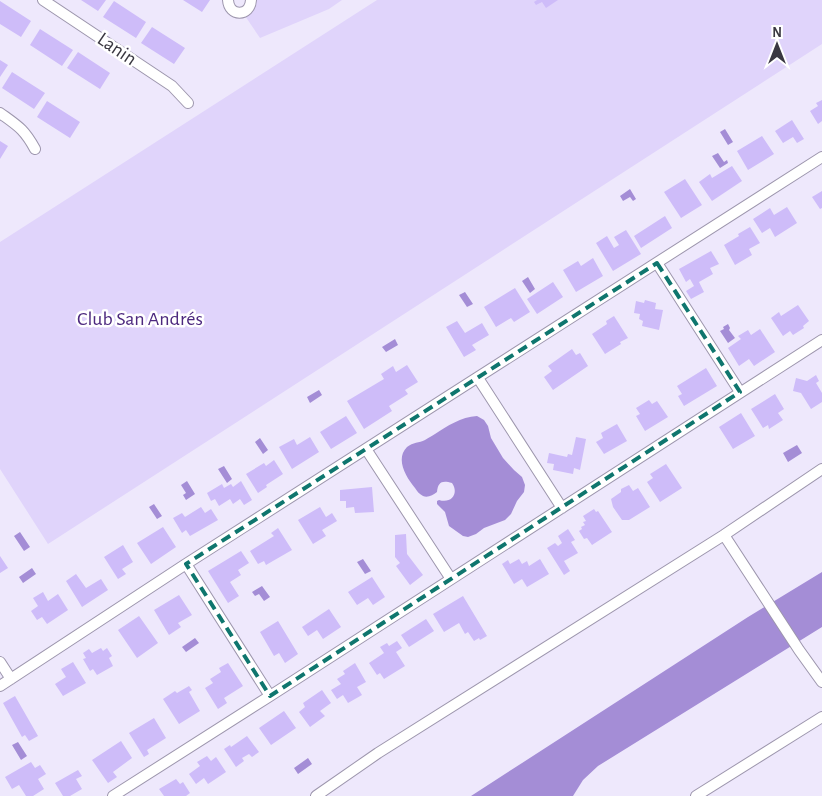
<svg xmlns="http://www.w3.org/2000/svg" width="822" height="796" viewBox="0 0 822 796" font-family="'Alegreya Sans',sans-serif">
	<rect width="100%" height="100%" fill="#eee8fc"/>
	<path fill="#e0d4fb" d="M254,0H342L329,9L260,38L243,13Z
		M377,0H822V44L48,544L0,469V242Z"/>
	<path fill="#a48dd6" d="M725,129L733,142L728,145L720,132Z
		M718,153L724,162L727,160L728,163L720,168L712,156Z
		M630,189L636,199L633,201L630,197L623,201L620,196Z
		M528,277L535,289L530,293L522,281Z
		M465,292L473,304L467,307L459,295Z
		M728,324L730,328L729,330L735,338L728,343L720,331L724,329L723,327Z
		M395,339L398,345L386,352L382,347Z
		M319,390L322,395L310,403L307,397Z
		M477,416L484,420L488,426L491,438L503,458L514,470L522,477L525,485L524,492L517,501L511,514L505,520L484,528L476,534L468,537L463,536L449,526L445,512L437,504V501L439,500C452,504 459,493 452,483C442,480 438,482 437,492C433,495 428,498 423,496C419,494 417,491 415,488C406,477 395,459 407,447C413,442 419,443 425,440C428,438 432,436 435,434C447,426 461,417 477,416Z
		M260,438L268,450L263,454L255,442Z
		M797,445L802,453L788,462L783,453Z
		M224,466L232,479L227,483L218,469Z
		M187,481L195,494L186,500L183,495L186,493L181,485Z
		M154,504L162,516L157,519L149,507Z
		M20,532L30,547L24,551L14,536Z
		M363,559L371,571L365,574L357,562Z
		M32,568L36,574L23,583L19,577Z
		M822,572V627L598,766L583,780L573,796H471L748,617Z
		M262,586L270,597L264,601L259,594L255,596L252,592Z
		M195,638L199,643L186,652L182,647Z
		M18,742L27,756L21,760L12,745Z
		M308,758L312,764L298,774L294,768Z"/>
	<path fill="#cebcf9" d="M81,0H106L98,11Z
		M183,0H210L202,12Z
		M537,0H558L546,8L542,2L536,5L534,2Z
		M0,1L31,21L21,37L0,24Z
		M114,1L146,22L136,38L103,17Z
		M152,27L185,48L174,64L141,43Z
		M40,29L73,50L62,66L30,45Z
		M78,52L110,73L100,89L67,68Z
		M0,60L8,65L0,77Z
		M12,72L45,93L34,109L2,88Z
		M822,100V121L818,124L810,111L818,106L816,103Z
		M47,101L80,122L70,138L37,117Z
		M792,120L804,139L797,143L793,137L783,143L775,131Z
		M762,136L774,154L748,170L737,151Z
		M0,141L8,146L0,159Z
		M732,166L742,181L712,201L699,182L710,174L712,178Z
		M685,179L702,205L681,218L664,192Z
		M822,191V208L820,209L812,197Z
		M787,207L797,223L775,237L770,228L762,233L753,219L770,208L774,215Z
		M665,216L672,228L641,248L634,236Z
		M750,227L760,243L749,249L752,255L735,265L724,245L739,236L738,234Z
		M626,230L641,254L613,271L596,243L607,236L614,248L619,245L614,237Z
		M711,251L719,264L710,268L713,274L699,282L704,292L691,299L686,291L694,286L690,279L686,282L679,269Z
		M593,258L603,276L576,292L563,270L578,261L581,266Z
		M553,282L563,297L537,314L527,299Z
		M515,288L530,312L514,322L511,318L496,327L484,307Z
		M645,300L656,303L655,309L663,310L659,330L642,326L643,321L639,319L640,314L634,313L636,301L644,303Z
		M798,305L809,321L803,326L804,328L793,335L790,331L783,336L771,318L779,312L781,316Z
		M614,316L628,338L620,342L621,344L605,354L592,334L607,324L606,321Z
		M457,321L465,333L482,323L489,335L472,345L476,350L464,357L446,327Z
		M760,329L775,352L754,366L749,359L739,366L728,348L741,339L738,336L748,330L751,335Z
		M572,349L576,355L580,353L588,366L553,390L544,377L552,371L548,366Z
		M407,365L418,382L405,390L408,394L389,406L392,411L364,429L347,401L384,379L381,374L393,366L396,372Z
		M706,368L717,386L684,406L678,396L682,394L677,386Z
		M816,375L819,381L816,383L822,393V402L811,409L801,393L793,391L796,378L807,381Z
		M775,394L784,409L778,413L783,420L769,429L768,425L763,428L751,409Z
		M649,400L652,404L657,401L668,417L645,431L636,416L640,414L636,408Z
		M741,413L755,436L733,449L719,427Z
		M346,416L357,433L331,449L320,432Z
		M617,424L627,441L604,454L596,442L603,438L601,433Z
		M310,437L319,452L292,469L279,447L294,439L297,445Z
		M576,437L586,439L580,470L574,468L573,474L553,470L554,464L547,463L549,453L567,457L568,454L572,455Z
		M274,460L283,474L266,485L267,487L258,493L246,474L264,463L266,466Z
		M666,464L682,488L660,502L647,482L653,478L650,474Z
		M241,481L252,500L244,505L240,499L233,504L230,499L219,506L215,499L211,501L207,493L222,484L224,488L231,484L233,487Z
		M629,485L633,491L638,488L650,507L629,520H622L613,507L611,499L621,492V489Z
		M372,487L374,512L355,513L354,507L346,508V501H340V490Z
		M201,507L205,513L211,509L218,520L190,536L186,530L182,533L173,518L182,513L185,517Z
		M320,507L326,517L332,513L337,521L322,530L326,536L313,544L298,520Z
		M594,509L596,512L598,511L612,532L592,545L587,538L584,539L579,531L582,529L581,527L585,525L583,522L586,521L583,516Z
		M163,527L176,547L151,564L137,543Z
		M278,528L292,550L266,565L264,561L258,564L250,551L274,536L271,533Z
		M568,529L575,540L571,542L578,553L564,561L570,571L564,575L547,548L555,543L558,546L562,543L558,536Z
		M406,534L407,554L423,575L410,585L396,566L400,563L395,557V535Z
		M123,545L133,562L122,569L126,574L118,579L104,557Z
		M241,551L249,563L238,570L241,575L230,582L239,596L228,603L208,571Z
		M0,556L8,568L0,573Z
		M519,559L522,564L527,561L529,566L540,559L549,574L527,587L522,579L514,584L502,564L508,560L510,564Z
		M76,574L86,588L101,579L108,590L82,607L66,581Z
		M372,577L385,597L373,605L368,598L357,605L348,592Z
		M43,592L48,601L58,594L68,610L47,624L42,617L37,620L31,611L38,606L33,598Z
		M179,595L192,615L178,623L181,627L169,635L154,610Z
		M463,596L487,636L480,640L479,638L474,641L468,632L465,634L459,623L444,632L433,614Z
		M329,609L341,627L323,639L317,630L308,636L302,627Z
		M139,616L158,643L137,658L118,630Z
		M426,619L434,631L409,647L401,635Z
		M278,621L298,654L285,663L279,653L274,656L260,632Z
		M397,641L402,648L396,652L405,666L384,679L380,673L377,675L369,663L384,653L380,647L387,643L389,646Z
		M101,648L103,651L107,648L112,656L109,658L113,666L97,675L93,669L90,671L83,659L86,658L83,653L89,649L92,653Z
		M73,662L86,683L63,696L55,684L66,677L61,669Z
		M228,663L243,686L224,698L227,703L218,709L205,688L213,683L210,679L221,672L219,668Z
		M355,663L366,682L357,687L362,695L348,703L343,695L337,699L331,690L341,684L337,679L345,674L343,671Z
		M189,686L192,690L189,692L200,711L179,724L163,699L175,691L177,693Z
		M322,690L331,703L320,711L325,716L310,727L299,712L305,707L303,703Z
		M15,696L38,736L29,741L25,735L22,737L3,703Z
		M284,711L296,728L271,745L259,728Z
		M154,718L166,738L147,750L149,754L144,757L129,733Z
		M247,736L259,752L252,757L249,754L242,758L244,761L236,767L224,749L230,745L231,747Z
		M121,741L132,758L113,772L117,777L108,783L92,760Z
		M207,756L211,761L216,757L226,772L208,784L204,778L196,784L189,774L200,766L197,762Z
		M31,762L35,768L40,765L46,774L38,779L44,789L33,796H26L19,785L12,789L5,777Z
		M78,770L82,776L76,779L82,789L70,796H63L55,783Z
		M176,779L180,784L183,782L190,793L186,796H164L159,789Z"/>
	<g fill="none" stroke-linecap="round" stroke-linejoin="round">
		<defs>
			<path id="minor" d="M43,0L172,86L188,103
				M228,0C229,17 250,17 251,0
				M0,113C18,126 24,129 35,149
				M657,263L740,392
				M478,378L562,508
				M366,449L451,579
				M724,535L799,650L822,682
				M186,564L270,696
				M0,662L11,679
				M0,686L186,564L822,157
				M113,796L270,696L822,340
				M316,796L378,753L724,535L822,469
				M696,796L822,717"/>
		</defs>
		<use href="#minor" stroke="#9d96ad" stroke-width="12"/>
		<use href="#minor" stroke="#fff" stroke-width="10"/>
	</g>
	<path fill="none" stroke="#0f766e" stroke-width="4" stroke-dasharray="10 6" stroke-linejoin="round" d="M657,263L740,392L270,696L186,564Z"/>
	<g text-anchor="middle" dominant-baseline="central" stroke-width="5" stroke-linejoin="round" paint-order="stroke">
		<g font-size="20" fill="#3a3841" stroke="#fff">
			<text transform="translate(117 49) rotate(34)">Lanin</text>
		</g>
		<g font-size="20" fill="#4c287e" stroke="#fff">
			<text x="140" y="319">Club San Andrés</text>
		</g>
	</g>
	<g transform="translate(777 45)" stroke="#ffffff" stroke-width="4" paint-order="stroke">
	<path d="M0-4L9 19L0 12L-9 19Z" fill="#3a3841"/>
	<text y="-8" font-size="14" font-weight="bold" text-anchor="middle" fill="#3a3841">N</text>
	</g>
</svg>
